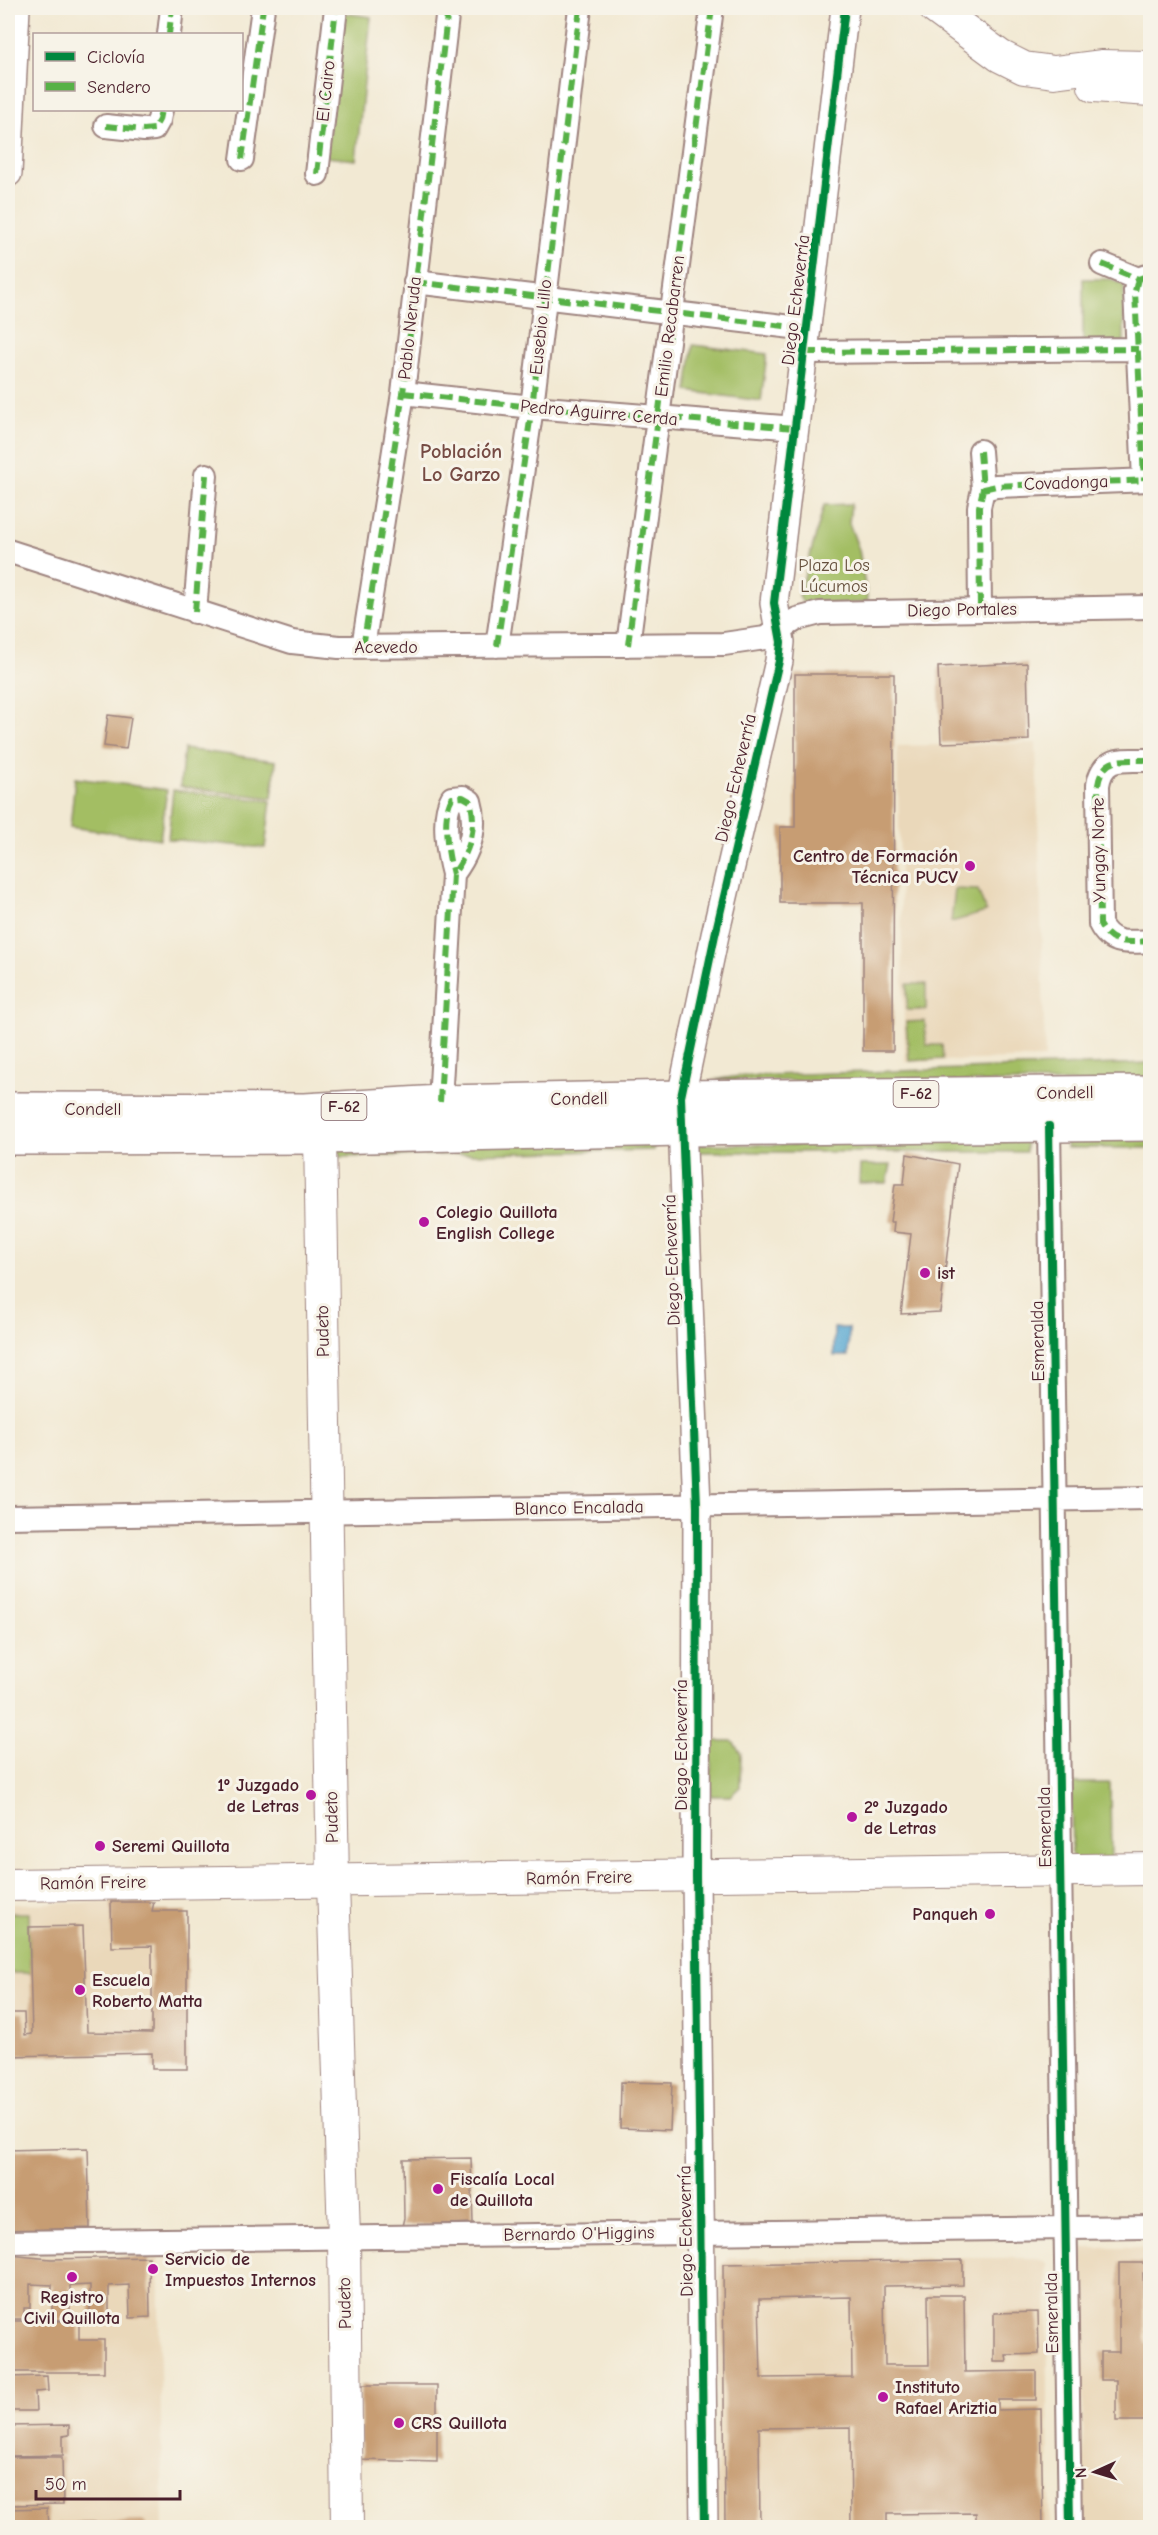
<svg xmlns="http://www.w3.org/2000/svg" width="1158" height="2535" viewBox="0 0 1158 2535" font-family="'Comic Neue',sans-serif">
	<rect width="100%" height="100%" fill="#f7f3e8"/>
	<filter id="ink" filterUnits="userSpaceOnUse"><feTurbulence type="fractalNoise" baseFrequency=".0167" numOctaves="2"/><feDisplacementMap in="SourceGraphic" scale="12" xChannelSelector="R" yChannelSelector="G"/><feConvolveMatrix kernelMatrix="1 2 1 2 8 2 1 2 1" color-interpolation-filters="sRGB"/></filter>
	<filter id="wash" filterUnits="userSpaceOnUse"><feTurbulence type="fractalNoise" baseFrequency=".008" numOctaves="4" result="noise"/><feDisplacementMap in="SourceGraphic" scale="24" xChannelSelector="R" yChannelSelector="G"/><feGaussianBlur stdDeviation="1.35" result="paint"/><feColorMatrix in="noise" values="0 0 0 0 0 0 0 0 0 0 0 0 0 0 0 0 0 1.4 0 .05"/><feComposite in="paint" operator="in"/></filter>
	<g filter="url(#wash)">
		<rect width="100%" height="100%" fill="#f2e9d3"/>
		<path fill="#ead8ba" d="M1036,743L1045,1058L905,1062L897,746Z
			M111,1902L112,1947L152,1946V2053L8,2056V1904Z
			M1082,2248H1150V2527H1084Z
			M8,2255L158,2256L163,2527L8,2528Z
			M729,2258H1036L1047,2263L1049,2527L717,2528L719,2267Z"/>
		<path fill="#a3be64" stroke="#766e48" stroke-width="1.5" d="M342,13L371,17L356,160L326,157Z
			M1083,279H1111L1124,285V342H1083Z
			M693,345L767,354L761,401L687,391Z
			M851,504L849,523L859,550L868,602L805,607L799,596L824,505Z
			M184,749L276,761L272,798L180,787Z
			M75,778L167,790L160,839L70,827Z
			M173,790L271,801L265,848L168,839Z
			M955,889L978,890L986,912L951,922Z
			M907,984H926V1010H907Z
			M925,1021L926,1045H942L943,1059L909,1061L906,1022Z
			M1150,1063V1083L713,1080L740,1076Z
			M1150,1133V1148H1066L1065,1134Z
			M1026,1135V1152H695L694,1144L819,1145L856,1139Z
			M654,1139V1150L336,1157V1145Z
			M860,1165H891L887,1183H859Z
			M711,1741H732L741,1753L740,1787L730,1796H711Z
			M1071,1783H1110L1111,1861H1072Z
			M8,1913H29L30,1973H8Z"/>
		<path fill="#58a8d2" stroke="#51647e" stroke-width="1.5" d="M834,1328H849L848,1356H834Z"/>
		<g id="blocks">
			<path fill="#c79d73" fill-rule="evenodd" d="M1027,663L1029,740L941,743L938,667Z
				M795,674H894L893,1051H863V903H780V827H795Z
				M108,715L131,718L126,749L104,746Z
				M907,1154L958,1164L940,1312L901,1314L911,1234L893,1232L894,1222H890L895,1184H904Z
				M111,1902H154L152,1911H187V2069H152V2053L8,2056V2013H24L25,2035L32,2034L29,1927L83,1926L87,2032L152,2033V1946L112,1947Z
				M621,2082L672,2083L670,2130L620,2128Z
				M88,2148L90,2228L8,2231V2150Z
				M471,2158L473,2223L402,2226L404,2218L403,2159Z
				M8,2255L51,2259L149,2257L150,2317L130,2318L129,2285L109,2286V2317H90V2285L70,2286V2320H52V2285L30,2284V2308H24V2319H8Z
				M963,2260V2285L884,2286L885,2365H929L928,2295H964L965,2372L1036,2371V2400H998V2410L1041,2409L1043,2528H976V2513L887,2514V2528H851L850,2427L759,2428L760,2528H725L723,2264ZM851,2297L852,2377L761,2378L759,2299Z
				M1119,2263H1150V2273H1143L1145,2343H1150L1149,2421H1116V2380H1101V2352H1119Z
				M1038,2312L1039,2354L1006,2355L1007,2362H994V2313Z
				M8,2321H79V2340H104V2372H8Z
				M47,2376L48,2391L35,2392L36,2411H8V2377Z
				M360,2385H437V2462L361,2460Z
				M69,2425V2435L63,2436V2455L8,2456V2426Z
				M8,2457H62L63,2504L8,2505Z
				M47,2508L48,2528H8V2509Z
				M145,2521L146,2528H58V2523Z"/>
		</g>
	</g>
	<g filter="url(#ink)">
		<use href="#blocks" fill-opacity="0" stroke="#9e847f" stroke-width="1.5"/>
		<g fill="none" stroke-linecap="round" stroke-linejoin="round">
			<defs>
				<path id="minor" d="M169,34L172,8
					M106,126L144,130L154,129L159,120L161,110
					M242,159L263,8
					M317,174L336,8
					M1102,264L1138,279L1150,275
					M1138,279L1135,291L1144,480
					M415,282L809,329
					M806,352L1138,349
					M403,393L532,407L796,428
					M980,451L983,489L979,507L980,610
					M983,489L996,486L1150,480
					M8,551L292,642L339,647L724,644L765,638L797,619L820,613L1150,607
					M195,612L206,475
					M628,645L712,8
					M497,646L532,407L580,8
					M363,647L403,393L448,8
					M1150,760C1125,761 1103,754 1098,785L1100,924C1111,946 1129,942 1150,941
					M440,1102L453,874C469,853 478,828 470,801L463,797L452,798C441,816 448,855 453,874
					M1049,1126L1070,2528
					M8,1517L1150,1498
					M8,2242L1150,2227"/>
				<path id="tertiary" d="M8,173L16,8
					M704,2528L696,1876L697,1506L681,1097L715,935L779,661L781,642L774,603L845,8"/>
				<path id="secondary" d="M935,8L1000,56L1024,68L1054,72L1101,66L1150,67
					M1094,86L1150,90
					M307,1113L320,1137L333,1882L344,2237L347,2528
					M8,1885L1150,1869"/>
				<path id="primary" d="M8,1109L305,1110L440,1102L681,1097L1150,1092
					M8,1138L320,1137L682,1129L1150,1124"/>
			</defs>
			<use href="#minor" stroke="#9e847f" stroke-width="26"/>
			<use href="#tertiary" stroke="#9e847f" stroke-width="30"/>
			<use href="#secondary" stroke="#9e847f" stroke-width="34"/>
			<use href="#primary" stroke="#9e847f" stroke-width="36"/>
			<use href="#minor" stroke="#fff" stroke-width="22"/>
			<use href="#tertiary" stroke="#fff" stroke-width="27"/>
			<use href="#secondary" stroke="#fff" stroke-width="32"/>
			<use href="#primary" stroke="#fff" stroke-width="33"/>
			<path stroke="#57b146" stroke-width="6" stroke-dasharray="12 6" stroke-linecap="butt" d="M169,34L172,8
				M106,126L144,130L154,129L159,120L161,110
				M242,159L263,8
				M317,174L336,8
				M1102,264L1138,279L1150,275
				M1138,279L1135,291L1144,480
				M415,282L809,329
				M806,352L1138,349
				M403,393L532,407L796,428
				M980,451L983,489L979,507L980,610
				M983,489L996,486L1150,480
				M195,612L206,475
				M628,645L712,8
				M497,646L532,407L580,8
				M363,647L403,393L448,8
				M1150,760C1125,761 1103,754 1098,785L1100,924C1111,946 1129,942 1150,941
				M440,1102L453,874C469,853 478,828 470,801L463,797L452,798C441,816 448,855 453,874"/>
			<defs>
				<path id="cycleway" d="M1049,1126L1070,2528
					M704,2528L696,1876L697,1506L681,1097L715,935L779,661L781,642L774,603L845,8"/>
			</defs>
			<use href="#cycleway" stroke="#f7f3e8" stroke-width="11"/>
			<use href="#cycleway" stroke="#00873e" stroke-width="8"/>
		</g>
	</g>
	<g fill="#b5179e" stroke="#f7f3e8" stroke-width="2">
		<circle cx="970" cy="866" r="6"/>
		<circle cx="424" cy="1222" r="6"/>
		<circle cx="925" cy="1273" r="6"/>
		<circle cx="311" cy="1795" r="6"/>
		<circle cx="852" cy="1817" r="6"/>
		<circle cx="100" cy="1846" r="6"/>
		<circle cx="990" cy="1914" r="6"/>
		<circle cx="80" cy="1990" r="6"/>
		<circle cx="438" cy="2189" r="6"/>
		<circle cx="153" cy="2269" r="6"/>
		<circle cx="72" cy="2277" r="6"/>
		<circle cx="883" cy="2397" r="6"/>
		<circle cx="399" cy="2423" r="6"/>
	</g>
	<g text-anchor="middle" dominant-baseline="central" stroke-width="6" stroke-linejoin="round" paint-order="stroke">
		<g fill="#f7f3e8" stroke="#7e5f64" stroke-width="1.5">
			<rect x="893.5" y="1081" width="45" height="26" rx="4.5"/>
			<rect x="321.5" y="1094" width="45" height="26" rx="4.5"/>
		</g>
		<g font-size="16" font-weight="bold" fill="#4a1f2b">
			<text x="916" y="1094">F-62</text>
			<text x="344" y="1107">F-62</text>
		</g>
		<g font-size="18" fill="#4a1f2b" stroke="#f7f3e8">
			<text transform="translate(326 91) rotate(-84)">El Cairo</text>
			<text transform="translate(796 300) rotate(-83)">Diego Echeverría</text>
			<text transform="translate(670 326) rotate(-83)">Emilio Recabarren</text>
			<text transform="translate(541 327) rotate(-84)">Eusebio Lillo</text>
			<text transform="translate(410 328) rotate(-84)">Pablo Neruda</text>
			<text transform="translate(599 413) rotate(5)">Pedro Aguirre Cerda</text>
			<text transform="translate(1066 483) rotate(-2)">Covadonga</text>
			<text transform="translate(962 610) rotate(-1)">Diego Portales</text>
			<text x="386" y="647">Acevedo</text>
			<text transform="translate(736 778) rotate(-77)">Diego Echeverría</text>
			<text transform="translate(1099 850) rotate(-91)">Yungay Norte</text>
			<text transform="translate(1065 1093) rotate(-1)">Condell</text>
			<text transform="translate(579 1099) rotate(-1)">Condell</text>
			<text x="93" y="1109">Condell</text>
			<text transform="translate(672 1260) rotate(-92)">Diego Echeverría</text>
			<text transform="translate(323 1331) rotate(-91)">Pudeto</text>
			<text transform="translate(1038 1341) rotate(-91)">Esmeralda</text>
			<text transform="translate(579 1508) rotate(-1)">Blanco Encalada</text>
			<text transform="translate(681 1745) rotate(-90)">Diego Echeverría</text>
			<text transform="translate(332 1817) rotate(-91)">Pudeto</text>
			<text transform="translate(1045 1827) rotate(-91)">Esmeralda</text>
			<text transform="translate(579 1878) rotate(-1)">Ramón Freire</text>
			<text transform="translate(93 1883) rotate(-1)">Ramón Freire</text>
			<text transform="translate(686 2231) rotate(-91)">Diego Echeverría</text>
			<text transform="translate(579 2234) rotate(-1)">Bernardo O'Higgins</text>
			<text transform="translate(345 2303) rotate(-91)">Pudeto</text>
			<text transform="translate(1052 2313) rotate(-91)">Esmeralda</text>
		</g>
		<g font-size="18" fill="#654f3c" stroke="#f7f3e8">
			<text x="834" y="565">Plaza Los<tspan x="834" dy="21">Lúcumos</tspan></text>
		</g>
		<g font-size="18" font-weight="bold" fill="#4a1f2b" stroke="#f7f3e8" text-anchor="start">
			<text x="958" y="856" text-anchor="end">Centro de Formación<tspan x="958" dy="21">Técnica PUCV</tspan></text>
			<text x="436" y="1212">Colegio Quillota<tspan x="436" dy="21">English College</tspan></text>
			<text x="937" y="1273">ist</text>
			<text x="299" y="1785" text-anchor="end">1º Juzgado<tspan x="299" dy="21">de Letras</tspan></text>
			<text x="864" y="1807">2º Juzgado<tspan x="864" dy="21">de Letras</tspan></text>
			<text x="112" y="1846">Seremi Quillota</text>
			<text x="978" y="1914" text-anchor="end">Panqueh</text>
			<text x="92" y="1980">Escuela<tspan x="92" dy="21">Roberto Matta</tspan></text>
			<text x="450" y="2179">Fiscalía Local<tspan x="450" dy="21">de Quillota</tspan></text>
			<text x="165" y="2259">Servicio de<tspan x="165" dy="21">Impuestos Internos</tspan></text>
			<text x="72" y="2297" text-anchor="middle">Registro<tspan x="72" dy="21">Civil Quillota</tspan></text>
			<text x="895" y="2387">Instituto<tspan x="895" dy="21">Rafael Ariztia</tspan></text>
			<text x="411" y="2423">CRS Quillota</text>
		</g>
		<g font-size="20" font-weight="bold" fill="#764b44" stroke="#f7f3e8">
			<text x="461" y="451">Población<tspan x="461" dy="23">Lo Garzo</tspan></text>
		</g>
	</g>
	<rect width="1158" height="2535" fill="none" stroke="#f7f3e8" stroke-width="30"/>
	<rect x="33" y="33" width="210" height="78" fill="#f7f3e8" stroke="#b29e9c" stroke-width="1.5"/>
	<rect x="45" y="52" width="30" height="9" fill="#00873e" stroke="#b29e9c" stroke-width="1.5"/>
	<text x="87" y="63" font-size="18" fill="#4a1f2b">Ciclovía</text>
	<rect x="45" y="82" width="30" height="9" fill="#57b146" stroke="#b29e9c" stroke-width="1.5"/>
	<text x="87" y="93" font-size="18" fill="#4a1f2b">Sendero</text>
	<g transform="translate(1095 2472) rotate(266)" stroke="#f7f3e8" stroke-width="4.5" paint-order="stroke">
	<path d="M0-4.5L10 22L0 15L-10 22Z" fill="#4a1f2b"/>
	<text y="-9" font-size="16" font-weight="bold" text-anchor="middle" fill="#4a1f2b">N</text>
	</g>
	<path d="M36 2490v9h144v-9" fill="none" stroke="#4a1f2b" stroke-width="3"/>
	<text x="45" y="2490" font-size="18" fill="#4a1f2b" stroke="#f7f3e8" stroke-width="4.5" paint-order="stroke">50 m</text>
</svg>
